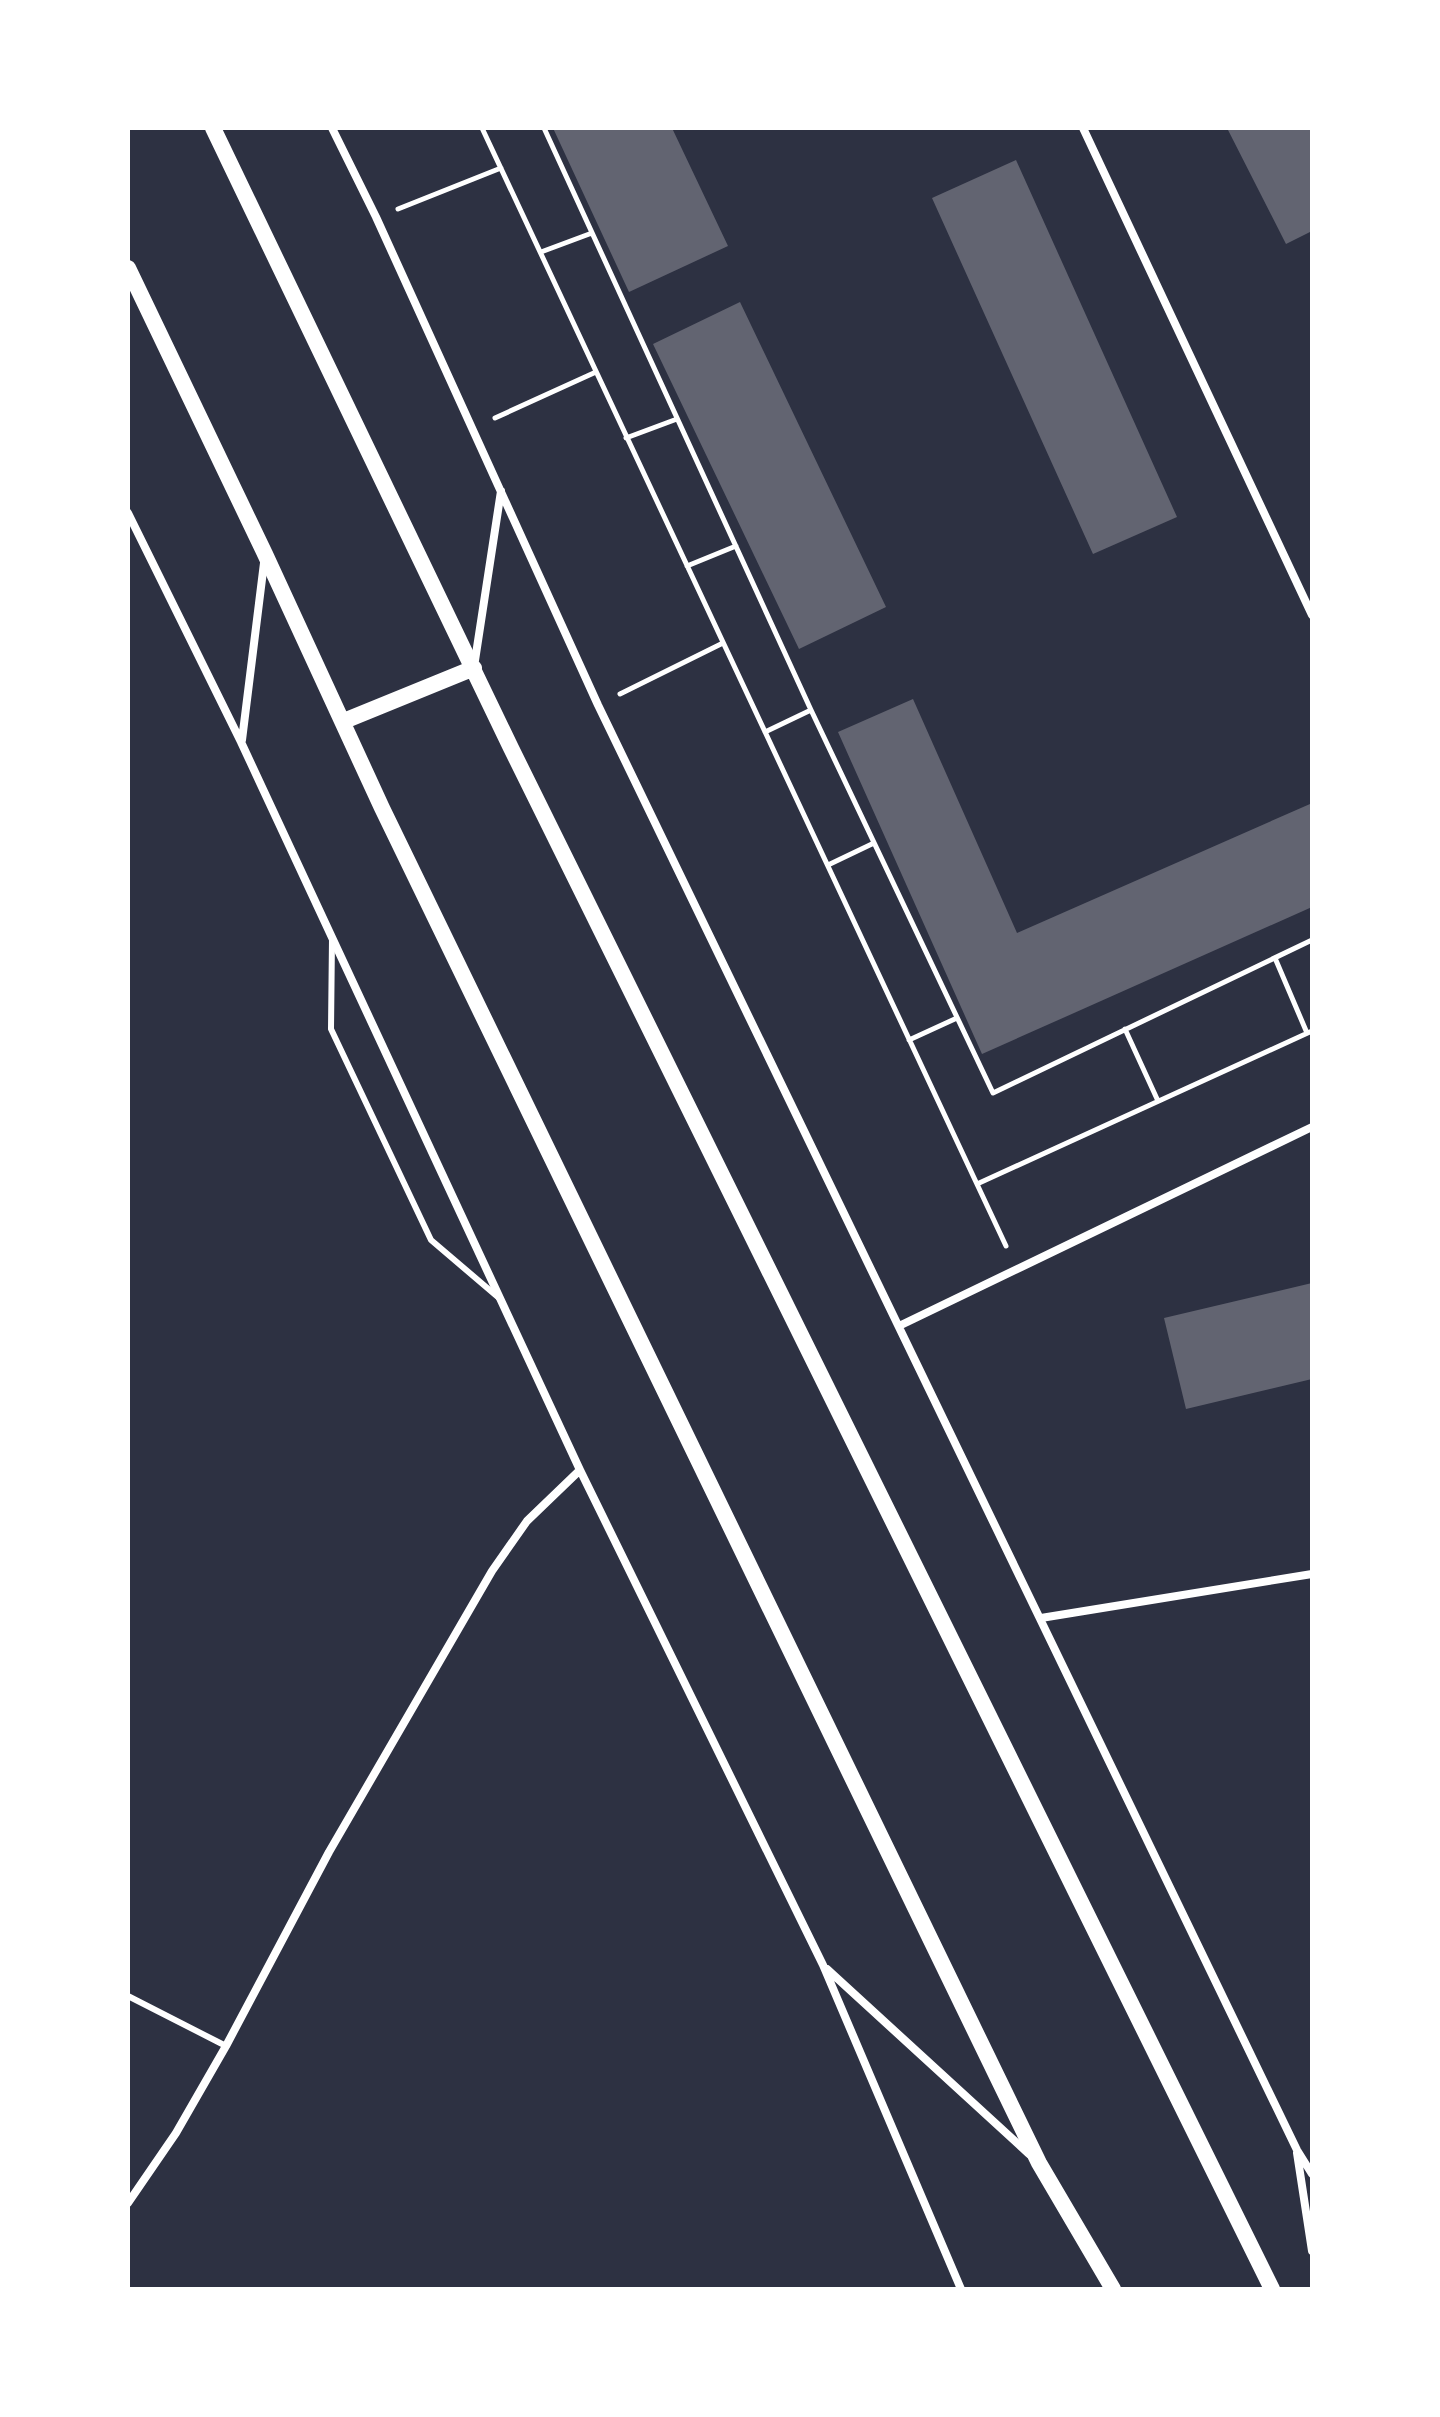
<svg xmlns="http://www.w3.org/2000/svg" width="1440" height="2417" viewBox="0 0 1440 2417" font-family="'Fira Sans Condensed',sans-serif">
	<rect width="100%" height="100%" fill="#2d3142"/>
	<path fill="#626471" d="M553,128H672L728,246L629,292Z
		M1227,128H1312V231L1286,244Z
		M1016,160L1177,517L1093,554L932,198Z
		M740,302L886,607L799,649L653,344Z
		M913,699L1017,933L1310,804L1312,809V907L982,1054L838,732Z
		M1312,1283V1379L1186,1409L1164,1318Z"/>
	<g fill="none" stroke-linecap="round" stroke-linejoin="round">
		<path stroke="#fff" stroke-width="5" d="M482,128L1006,1246
			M544,128L811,710L993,1093L1312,940
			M398,209L501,168
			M541,252L592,233
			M495,418L596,372
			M626,438L677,419
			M687,566L736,546
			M620,694L723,643
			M765,732L811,710
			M828,865L874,843
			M1275,958L1307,1033
			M1125,1029L1158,1101
			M909,1040L957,1018
			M977,1184L1312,1031"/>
		<path stroke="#fff" stroke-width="6" d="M332,939L331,1029L431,1240L499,1298
			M128,1996L226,2046"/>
		<path stroke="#fff" stroke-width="8" d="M332,128L376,217L598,705L1297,2150L1312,2174
			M1083,128L1312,615
			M128,513L241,742L580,1470L823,1965L961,2289
			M474,667L501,491
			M242,740L264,563
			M899,1326L1312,1127
			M1041,1618L1312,1574
			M827,1969L1029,2154
			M1297,2153L1312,2251
			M128,2203L176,2133L226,2046L329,1852L492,1571L527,1521L580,1470"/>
		<path stroke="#fff" stroke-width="16" d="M213,128L511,748L1272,2289
			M128,268L265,554L382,808L1039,2163L1113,2289
			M344,721L474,668"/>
	</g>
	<rect width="1440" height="2417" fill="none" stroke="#ffffff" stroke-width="260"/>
</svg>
